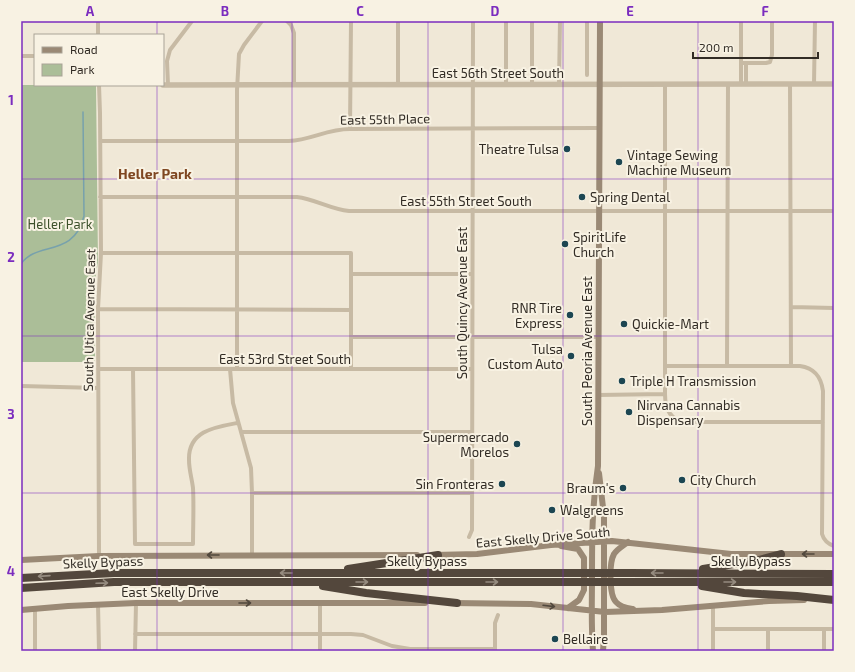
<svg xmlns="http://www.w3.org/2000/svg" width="855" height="672" viewBox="0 0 855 672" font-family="'Exo 2',sans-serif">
	<rect width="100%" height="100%" fill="#f0e8d7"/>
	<path fill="#abbe98" d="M21,85H96L98,262L95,281V362H21Z"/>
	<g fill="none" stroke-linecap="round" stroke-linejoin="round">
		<path stroke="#77a1ac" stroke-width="1.5" d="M21,264C36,241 74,258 84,216L83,112"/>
		<path stroke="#c7baa4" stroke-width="4" d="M98,21V35
			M287,21L291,25L294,33V84
			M587,21V75
			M741,21V84
			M21,56H35
			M741,63H766L770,62L772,55V21
			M506,84V21
			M532,84V21
			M559,84L560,21
			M665,84V394C665,408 669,420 685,422H823
			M746,84V63
			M790,84L791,366
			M814,84L815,21
			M168,85L167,61L170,50L192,21
			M398,85V21
			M350,129L351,21
			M100,141H289C311,140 327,129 350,129L599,128
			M100,197H297C315,199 330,209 349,211H834
			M101,253H351V369
			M351,274H472
			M791,307L834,308
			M98,309L351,310
			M351,337H598
			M666,366H800C814,368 821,376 823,391L822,534C824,541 828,544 834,546
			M727,366L728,84
			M98,369H472
			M133,369L135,544H193C193,526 194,507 193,488C192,479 189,470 189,460C188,431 215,427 237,423
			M230,369L233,403L251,468L252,493V555
			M237,369V90L239,54L244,45L262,21
			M21,386L98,388
			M598,395L665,394
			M241,432H472
			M252,493H472
			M469,537L472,530L473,21
			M99,556L98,309L101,253L100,113L99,85
			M98,604L99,651
			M35,608V651
			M713,629H834
			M768,629V651
			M135,634H351L363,635L392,646L410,649H495
			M135,651L136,603
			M320,651V603
			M495,651V623L498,615
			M713,651V606
			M824,651V629"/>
		<path stroke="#c7baa4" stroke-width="5.5" d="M163,85L834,84"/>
		<path stroke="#9a8975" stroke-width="6" d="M599,473L604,516V637L603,651
			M628,542C623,546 617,549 614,554C609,563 609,595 616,602C620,607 627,608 633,609
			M561,546L578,549L584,558V590L579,600L568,608
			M434,555L477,554L551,545L612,541L731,554H834
			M21,560L99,556L417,555
			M453,603L531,604L605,612L662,610L769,601L804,600
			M21,610L68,606L136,603H425
			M593,651C591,626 592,602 592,577C592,538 592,505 598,466L600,21"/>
		<path stroke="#53473c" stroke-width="8" d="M348,569L438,555
			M703,569L759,560L781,554
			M630,573L834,574
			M21,578L114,573H566
			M630,582H834
			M323,586L366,593L457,603
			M702,586L744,593L797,596L834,600
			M21,588L114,582H565"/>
		<path stroke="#53473c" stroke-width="8" d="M566,573H630
			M565,582H630"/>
	</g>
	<defs><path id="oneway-shaft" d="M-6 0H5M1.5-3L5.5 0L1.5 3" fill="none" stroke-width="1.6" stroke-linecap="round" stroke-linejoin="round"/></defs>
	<g stroke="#51483d">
		<use href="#oneway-shaft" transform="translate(808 554) rotate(-180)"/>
		<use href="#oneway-shaft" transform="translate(213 555) rotate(-180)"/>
		<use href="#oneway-shaft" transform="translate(245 603)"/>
		<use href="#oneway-shaft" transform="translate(549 606) rotate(7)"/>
	</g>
	<g stroke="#958b7f">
		<use href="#oneway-shaft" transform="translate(286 573) rotate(180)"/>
		<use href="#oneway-shaft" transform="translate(657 573) rotate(180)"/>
		<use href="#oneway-shaft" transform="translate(44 576) rotate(176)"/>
		<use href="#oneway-shaft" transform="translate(362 582)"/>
		<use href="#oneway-shaft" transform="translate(492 582)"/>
		<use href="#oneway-shaft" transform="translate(730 582)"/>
		<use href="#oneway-shaft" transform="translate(102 583) rotate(-2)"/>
	</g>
	<path fill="none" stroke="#7b2cbf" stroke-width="1" stroke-opacity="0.55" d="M157,21V35M292,21V651M428,21V651M563,21V651M698,21V651M157,85V651M21,179H834M21,336H834M21,493H834"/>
	<g fill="#1c4652" stroke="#f8f2e3" stroke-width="1.5">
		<circle cx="567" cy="149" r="4"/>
		<circle cx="619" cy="162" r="4"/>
		<circle cx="582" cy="197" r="4"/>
		<circle cx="565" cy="244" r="4"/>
		<circle cx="570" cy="315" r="4"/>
		<circle cx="624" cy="324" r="4"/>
		<circle cx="571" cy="356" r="4"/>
		<circle cx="622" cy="381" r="4"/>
		<circle cx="629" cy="412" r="4"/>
		<circle cx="517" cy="444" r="4"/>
		<circle cx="682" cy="480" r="4"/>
		<circle cx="502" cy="484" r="4"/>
		<circle cx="623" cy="488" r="4"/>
		<circle cx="552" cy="510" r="4"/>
		<circle cx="555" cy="639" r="4"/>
	</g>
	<g text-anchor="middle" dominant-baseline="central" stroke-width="4" stroke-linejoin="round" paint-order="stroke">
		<g font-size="13" fill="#322c25" stroke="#f8f2e3">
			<text x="498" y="73">East 56th Street South</text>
			<text transform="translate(385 119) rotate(-1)">East 55th Place</text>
			<text x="466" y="201">East 55th Street South</text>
			<text transform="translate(462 303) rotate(-90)">South Quincy Avenue East</text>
			<text transform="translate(89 320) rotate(-89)">South Utica Avenue East</text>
			<text transform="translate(587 351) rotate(-90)">South Peoria Avenue East</text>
			<text x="285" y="359">East 53rd Street South</text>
			<text transform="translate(543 537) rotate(-5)">East Skelly Drive South</text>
			<text x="427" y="561">Skelly Bypass</text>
			<text x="751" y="561">Skelly Bypass</text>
			<text transform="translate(103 562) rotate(-2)">Skelly Bypass</text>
			<text x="170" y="592">East Skelly Drive</text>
		</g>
		<g font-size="13" fill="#322c25" stroke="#f8f2e3" text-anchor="start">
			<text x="559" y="149" text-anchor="end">Theatre Tulsa</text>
			<text x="627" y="155">Vintage Sewing<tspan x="627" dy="15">Machine Museum</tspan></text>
			<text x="590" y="197">Spring Dental</text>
			<text x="573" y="237">SpiritLife<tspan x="573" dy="15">Church</tspan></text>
			<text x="562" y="308" text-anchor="end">RNR Tire<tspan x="562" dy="15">Express</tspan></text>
			<text x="632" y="324">Quickie-Mart</text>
			<text x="563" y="349" text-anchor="end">Tulsa<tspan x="563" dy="15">Custom Auto</tspan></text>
			<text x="630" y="381">Triple H Transmission</text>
			<text x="637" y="405">Nirvana Cannabis<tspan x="637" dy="15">Dispensary</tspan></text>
			<text x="509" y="437" text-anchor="end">Supermercado<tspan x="509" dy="15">Morelos</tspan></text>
			<text x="690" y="480">City Church</text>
			<text x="494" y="484" text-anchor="end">Sin Fronteras</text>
			<text x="615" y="488" text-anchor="end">Braum's</text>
			<text x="560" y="510">Walgreens</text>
			<text x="563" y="639">Bellaire</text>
		</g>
		<g font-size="13" fill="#3c502a" stroke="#f8f2e3">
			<text x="60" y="224">Heller Park</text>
		</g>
		<g font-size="14" font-weight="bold" fill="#7f4721" stroke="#f8f2e3">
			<text x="155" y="173">Heller Park</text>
		</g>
	</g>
	<rect width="855" height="672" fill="none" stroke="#f8f2e3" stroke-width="44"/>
	<rect x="34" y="34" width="130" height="52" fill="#f8f2e3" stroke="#a9a397"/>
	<rect x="42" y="47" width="20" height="6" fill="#9a8975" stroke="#a9a397"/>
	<text x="70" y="54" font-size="12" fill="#322c25">Road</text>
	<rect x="42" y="64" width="20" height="12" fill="#abbe98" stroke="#a9a397"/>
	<text x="70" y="74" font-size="12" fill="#322c25">Park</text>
	<path d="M693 52v6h125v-6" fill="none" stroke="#322c25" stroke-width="2"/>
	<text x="699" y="52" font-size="12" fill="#322c25" stroke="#f8f2e3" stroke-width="3" paint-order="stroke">200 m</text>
	<rect x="22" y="22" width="811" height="628" fill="none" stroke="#7b2cbf" stroke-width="1.5"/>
	<g font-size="13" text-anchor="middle" font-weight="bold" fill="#7b2cbf">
		<text x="90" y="16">A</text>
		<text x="225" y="16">B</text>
		<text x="360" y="16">C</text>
		<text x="495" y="16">D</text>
		<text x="630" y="16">E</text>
		<text x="765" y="16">F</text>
		<text x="11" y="105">1</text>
		<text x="11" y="262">2</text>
		<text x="11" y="419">3</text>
		<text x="11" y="576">4</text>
	</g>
</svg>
